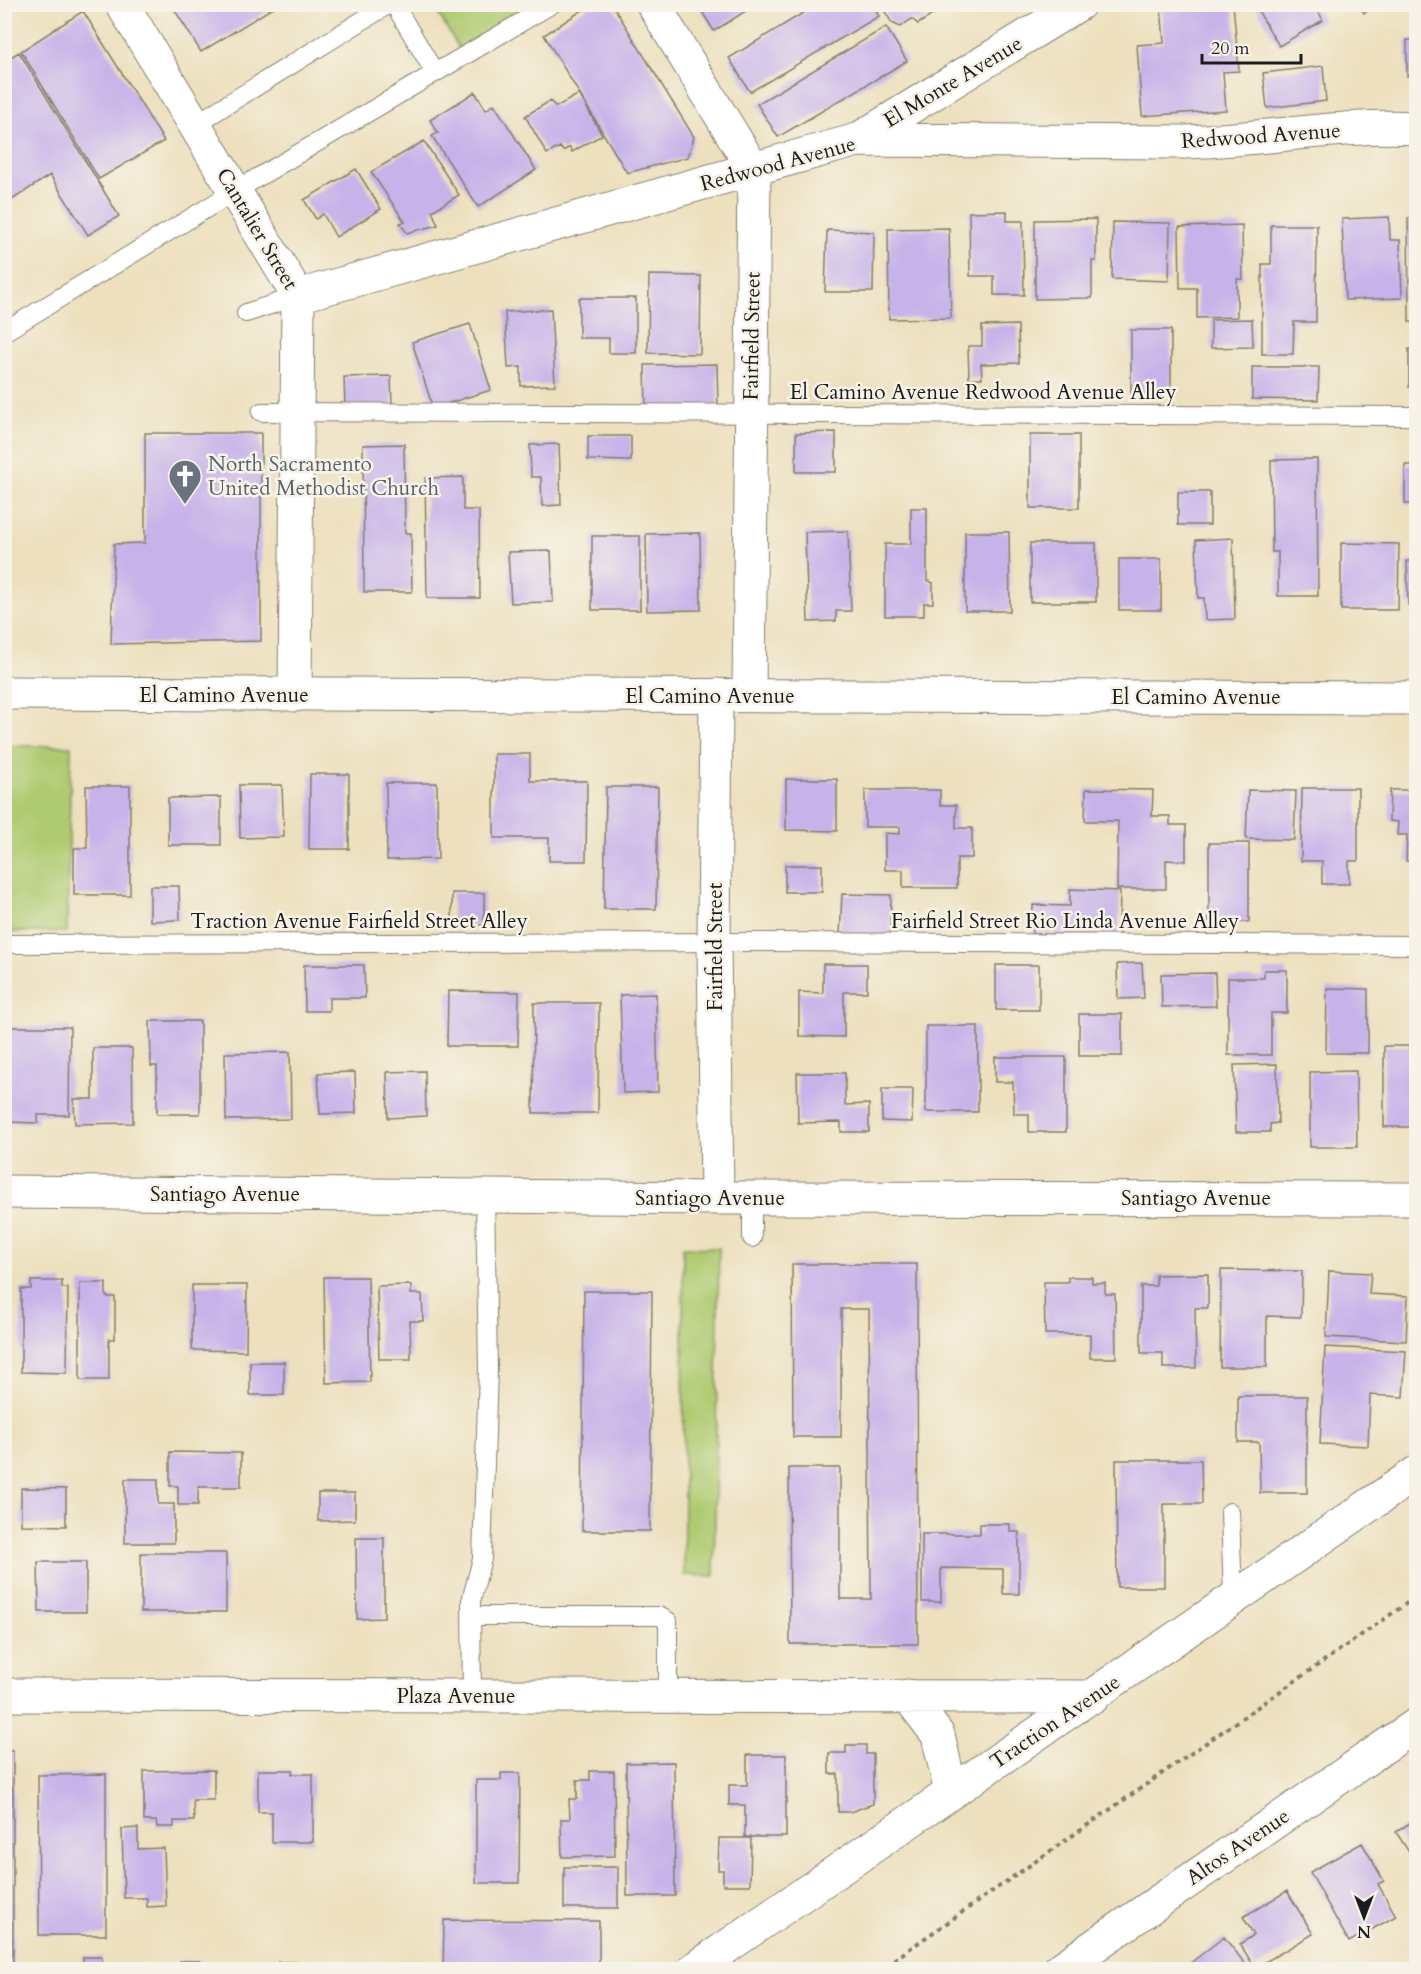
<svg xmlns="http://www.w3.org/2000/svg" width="1421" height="1974" viewBox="0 0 1421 1974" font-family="Cardo,serif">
	<rect width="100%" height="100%" fill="#f7f3e8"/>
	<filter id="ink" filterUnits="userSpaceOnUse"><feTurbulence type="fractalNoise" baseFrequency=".0167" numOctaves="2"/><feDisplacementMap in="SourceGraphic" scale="12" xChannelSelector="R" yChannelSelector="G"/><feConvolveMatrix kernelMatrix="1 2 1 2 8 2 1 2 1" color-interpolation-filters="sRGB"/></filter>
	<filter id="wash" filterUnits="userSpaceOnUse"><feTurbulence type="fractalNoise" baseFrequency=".008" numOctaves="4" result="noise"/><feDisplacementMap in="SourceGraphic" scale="24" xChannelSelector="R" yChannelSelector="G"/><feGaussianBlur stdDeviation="1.35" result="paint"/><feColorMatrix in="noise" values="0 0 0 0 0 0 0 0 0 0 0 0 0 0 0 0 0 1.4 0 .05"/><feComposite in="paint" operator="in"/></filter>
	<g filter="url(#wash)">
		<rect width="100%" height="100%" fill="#ede0be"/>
		<path fill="#afcb71" stroke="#667446" stroke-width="1.5" d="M433,5H534L460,50Z
			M5,746H71L67,932H5Z
			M683,1247L719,1248L714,1576L684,1575Z"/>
		<g id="blocks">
			<path fill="#c7b2e9" d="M171,4H279L201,52Z
				M592,4H612L694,137L688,157L627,173L544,35Z
				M697,4H757L714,31Z
				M818,4H872L879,16L750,92L729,58Z
				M880,4H950L918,24L912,19L900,27L892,23Z
				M1233,4L1239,71L1223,72L1226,110L1142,116L1137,45L1164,43L1161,6Z
				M1254,4H1314L1323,20L1279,46Z
				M1359,4H1378L1364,13Z
				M83,11L164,141L99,179L21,51Z
				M886,27L907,61L778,137L757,104Z
				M1407,40H1416V76H1407Z
				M19,52L119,216L88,235L50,175L4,205V61Z
				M1323,66L1326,101L1267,108L1263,73Z
				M475,92L486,110L494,104L536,170L478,207L432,136L438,133L430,120Z
				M579,94L602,135L572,152L570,147L563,151L560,147L547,154L525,116L550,101L556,107Z
				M424,141L459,195L432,211L438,225L407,233L400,223L405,222L371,172Z
				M356,169L381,209L336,237L323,214L316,219L304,200Z
				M1007,211V221H1023L1024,295H994V276H970L969,212Z
				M1389,217L1390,240H1400L1402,298L1345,300L1342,219Z
				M1408,218H1416V322H1409Z
				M1096,219V261H1092V298L1035,299V220Z
				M1113,222L1170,223L1169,281L1112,279Z
				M1242,225L1243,279H1237V317L1197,318V288H1180L1179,227Z
				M1271,225H1317L1316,322H1294L1293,354H1262V264H1271Z
				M949,228L951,318L889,319L888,229Z
				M827,230L874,232L873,292H825Z
				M649,275L701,276L700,354L648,353Z
				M579,298H636V353H609V338H579Z
				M551,309L555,385L521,386V367L508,368L505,312Z
				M1252,319L1253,347L1211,348V320Z
				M470,324L491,390L433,408L412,342Z
				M1018,325L1019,363L981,364L982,378H969L968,346H982V326Z
				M1131,330H1171V393H1131Z
				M1409,349H1416V387H1409Z
				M717,364L718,407L646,409L645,365Z
				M1252,367H1319L1318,400L1252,399Z
				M391,376L392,406L345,407L344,377Z
				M836,432V472H796V433Z
				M145,433H261V641L111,644L114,544L145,543Z
				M1030,435H1079V508H1030Z
				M588,436H631V461L588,460Z
				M404,444L405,533H411L412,592H364L363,445Z
				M559,444L561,505L542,506L541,477H531L530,445Z
				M1317,459L1318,596H1278V552H1272L1271,460Z
				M1405,465H1416V504H1405Z
				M463,477V510H479L480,598H427L425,478Z
				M1178,492H1210V525H1178Z
				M911,508H927V580L933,583V603H924V616H885V544H911Z
				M848,531L851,611H836V621L808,622L805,532Z
				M965,532H1009L1010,611H965Z
				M700,533L701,610L647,611L646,534Z
				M592,536H640V610H592Z
				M1233,538L1235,619L1205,620L1204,598H1198L1196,540Z
				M1030,543H1096V602H1030Z
				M1341,543L1399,544L1398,610H1341Z
				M551,551L553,602L511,603L508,552Z
				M1119,559H1161V610H1119Z
				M1407,561H1416V605H1408Z
				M494,754H530V781H587L586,861H549V838H494Z
				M310,774H349V849H309Z
				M786,779H837V831L786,830Z
				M386,783H437L438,859L387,860Z
				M239,785H282L284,837L240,838Z
				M86,786H130V895H74V848H87Z
				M606,787H658L656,909H604Z
				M1302,788H1358V861H1349V884H1322V861H1301Z
				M1086,789L1153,790L1152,816H1170V825H1186V861L1166,860V889H1117L1118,821H1085Z
				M865,790H940V805H956V828H972V858H957V888H903V870H885V833L900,834V827H865Z
				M1248,790L1296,791L1294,840L1246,839Z
				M1390,790H1416V862L1406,861L1407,835H1397L1398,822L1389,821Z
				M221,797V845H168V798Z
				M1209,843H1249V922H1209Z
				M785,865H822V892H785Z
				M150,886H179L180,920L150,921Z
				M1070,889L1120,891L1119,935L1032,934L1033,905L1070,906Z
				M452,893H484V925H452Z
				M842,894L891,895L890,937L840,936Z
				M1142,963L1144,998L1118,999L1117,964Z
				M823,964H867V992H844V1037L799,1036V992L823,993Z
				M304,965H364L365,998H329V1011H305Z
				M996,965H1039V1010H996Z
				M1264,970H1287V1013H1271V1055H1228V978H1264Z
				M1215,973L1216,1006L1162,1007L1161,974Z
				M1327,988L1368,989V1053H1326Z
				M448,991L519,992L518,1046H447Z
				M656,994L658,1092L623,1093L620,995Z
				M534,1003H599L598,1113H533Z
				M1079,1014H1122V1056H1079Z
				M150,1021H200V1114H157V1066H151Z
				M926,1026H978V1112H926Z
				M4,1027H70L69,1115H38V1123L4,1122Z
				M1384,1046H1416V1127H1384Z
				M93,1048H132L133,1123L75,1124L74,1099H93Z
				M290,1052L291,1119L226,1120L225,1053Z
				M995,1057H1066V1132H1029V1114H1014L1013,1082H995Z
				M1277,1064L1278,1123L1270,1124V1132H1236L1234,1065Z
				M425,1071L426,1116L388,1118L387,1072Z
				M1356,1071L1357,1147H1310V1072Z
				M355,1072L356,1113L320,1114L318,1073Z
				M797,1073H845V1105L869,1104V1132H841V1122L798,1123Z
				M882,1089H913L912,1122L882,1121Z
				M792,1264H917L918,1644H790L789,1468H840V1599H871L869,1309H841V1437H793Z
				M1221,1270L1302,1271L1301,1317L1267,1316V1367H1220Z
				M1329,1271L1371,1273L1369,1294L1408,1296L1406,1341L1326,1337Z
				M1208,1274V1308H1195L1196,1368H1163V1353H1141V1286H1156V1275Z
				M324,1277H368L370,1382L326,1383Z
				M1068,1277H1092V1283H1105V1294H1115L1116,1358H1090V1334H1045L1044,1282H1068Z
				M31,1281H62V1288H68L67,1373L21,1372V1289H31Z
				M80,1283H106V1297H115V1339H109V1380H80Z
				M192,1285H247L246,1351L192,1350Z
				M411,1285V1294H422L423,1321H410L411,1359H379L377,1286Z
				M584,1291H652L650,1531H582Z
				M1325,1347L1406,1351L1403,1397L1370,1395L1368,1446L1320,1444Z
				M250,1362H284V1395H250Z
				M1238,1396H1307V1493H1260L1259,1442H1238Z
				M170,1452L241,1453V1487H198V1505H178V1486H170Z
				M1116,1460H1201L1202,1504H1164V1587H1117Z
				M125,1479H158V1504H174V1543H125Z
				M21,1488L66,1489V1526L21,1525Z
				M318,1493H355V1520L318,1521Z
				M980,1524H1010V1532H1019V1594H1003V1569L941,1568V1602H922V1534H980Z
				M356,1538H384V1618L357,1619Z
				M141,1553H226V1612H141Z
				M38,1562H86V1612H39Z
				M846,1745H866V1754H873V1804L850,1812H838V1774H829V1753H846Z
				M4,1751H13V1970H4Z
				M747,1755H786V1837H745V1805H729V1785H747Z
				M674,1762L675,1896H627L626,1763Z
				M214,1770V1800H193L194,1821H174V1827H157L156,1821H144V1771Z
				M258,1770H292V1774H313V1842H272V1812H258Z
				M590,1771H614L615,1856L562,1857L561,1819H570L569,1799H577V1780H590Z
				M501,1773H520L519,1883H476V1780H501Z
				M106,1774V1935H39L38,1775Z
				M1416,1819V1863L1396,1832Z
				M138,1828V1849L164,1848L166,1906L147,1907V1898H124L122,1829Z
				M719,1838H751L750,1885H723V1870H718Z
				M1362,1843L1384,1881L1378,1884L1396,1916L1349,1942L1310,1872Z
				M564,1867H618V1908H564Z
				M1287,1891L1313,1934L1255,1968L1240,1944L1254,1935L1243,1917Z
				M444,1920L599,1921V1970H443Z
				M1224,1937L1250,1970H1194L1189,1964Z
				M83,1957H102V1970H83Z
				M180,1961H199V1970H180Z
				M278,1962H299V1970H278Z"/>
		</g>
	</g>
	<g filter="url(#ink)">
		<use href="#blocks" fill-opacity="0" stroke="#847e6d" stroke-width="1.5"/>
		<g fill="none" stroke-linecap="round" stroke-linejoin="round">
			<defs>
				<path id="service" d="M394,4L435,73
					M194,125L389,4
					M246,313L298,296
					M4,332L235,191L552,4
					M261,412L1416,416
					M4,944L764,942L1416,945
					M752,1198V1238
					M1230,1512L1233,1598
					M472,1616H659L668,1621V1696
					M472,1696L471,1601L482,1559L488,1369L485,1196"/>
				<path id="minor" d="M122,4L298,296L295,695
					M653,4L754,170L749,695
					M857,140L1079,4
					M298,296L857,140L1184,142C1262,140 1339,124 1416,128
					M716,695L714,942L717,1198
					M4,1192L717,1198L1416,1199
					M4,1695L1093,1697
					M908,1696L938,1735L951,1792
					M693,1970L1416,1473
					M1059,1970L1416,1725"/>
				<path id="secondary" d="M4,693L1416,698"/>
			</defs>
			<use href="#service" stroke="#847e6d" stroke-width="20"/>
			<use href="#minor" stroke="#847e6d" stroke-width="35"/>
			<use href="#secondary" stroke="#847e6d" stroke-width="35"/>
			<path stroke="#847e6d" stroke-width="4" stroke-dasharray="4.5 4.5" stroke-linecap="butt" d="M879,1970L1416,1597"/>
			<use href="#service" stroke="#fff" stroke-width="18"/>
			<use href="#minor" stroke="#fff" stroke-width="33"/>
			<use href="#secondary" stroke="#fff" stroke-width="33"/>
		</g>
	</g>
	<defs>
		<symbol id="church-pin" viewBox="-11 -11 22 30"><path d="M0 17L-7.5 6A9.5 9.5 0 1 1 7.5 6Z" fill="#6b7280" stroke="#f7f3e8"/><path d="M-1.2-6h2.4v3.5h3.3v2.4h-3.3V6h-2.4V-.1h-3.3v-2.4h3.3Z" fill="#fff"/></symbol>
	</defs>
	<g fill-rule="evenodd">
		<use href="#church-pin" x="166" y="457" width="38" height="52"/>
	</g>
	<g text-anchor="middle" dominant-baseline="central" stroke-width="5" stroke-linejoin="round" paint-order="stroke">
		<g font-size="21" fill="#1c1c1c" stroke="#f7f3e8">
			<text transform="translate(953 82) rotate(-31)">El Monte Avenue</text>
			<text transform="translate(1261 136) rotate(-4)">Redwood Avenue</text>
			<text transform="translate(778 164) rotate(-15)">Redwood Avenue</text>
			<text transform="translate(257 229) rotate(59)">Cantalier Street</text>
			<text transform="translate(752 336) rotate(-89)">Fairfield Street</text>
			<text x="983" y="392">El Camino Avenue Redwood Avenue Alley</text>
			<text x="224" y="695">El Camino Avenue</text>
			<text x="710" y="696">El Camino Avenue</text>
			<text x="1196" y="697">El Camino Avenue</text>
			<text x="359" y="921">Traction Avenue Fairfield Street Alley</text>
			<text x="1065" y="921">Fairfield Street Rio Linda Avenue Alley</text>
			<text transform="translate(715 947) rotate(-90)">Fairfield Street</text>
			<text x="225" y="1194">Santiago Avenue</text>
			<text x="710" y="1198">Santiago Avenue</text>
			<text x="1196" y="1198">Santiago Avenue</text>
			<text x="456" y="1696">Plaza Avenue</text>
			<text transform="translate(1055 1722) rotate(-34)">Traction Avenue</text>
			<text transform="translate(1238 1847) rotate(-34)">Altos Avenue</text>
		</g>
		<g font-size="21" fill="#5b616d" stroke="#f7f3e8" text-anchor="start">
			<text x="208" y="464">North Sacramento<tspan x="208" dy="24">United Methodist Church</tspan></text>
		</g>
	</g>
	<rect width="1421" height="1974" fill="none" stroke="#f7f3e8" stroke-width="24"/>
	<g transform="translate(1364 1917) rotate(180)" stroke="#f7f3e8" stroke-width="4.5" paint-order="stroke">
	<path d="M0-4.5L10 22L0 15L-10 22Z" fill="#1c1c1c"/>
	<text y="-9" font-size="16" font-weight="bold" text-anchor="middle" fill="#1c1c1c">N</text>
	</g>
	<path d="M1202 54v9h99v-9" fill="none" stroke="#1c1c1c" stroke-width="3"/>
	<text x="1211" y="54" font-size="18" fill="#1c1c1c" stroke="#f7f3e8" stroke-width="4.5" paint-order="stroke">20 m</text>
</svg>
